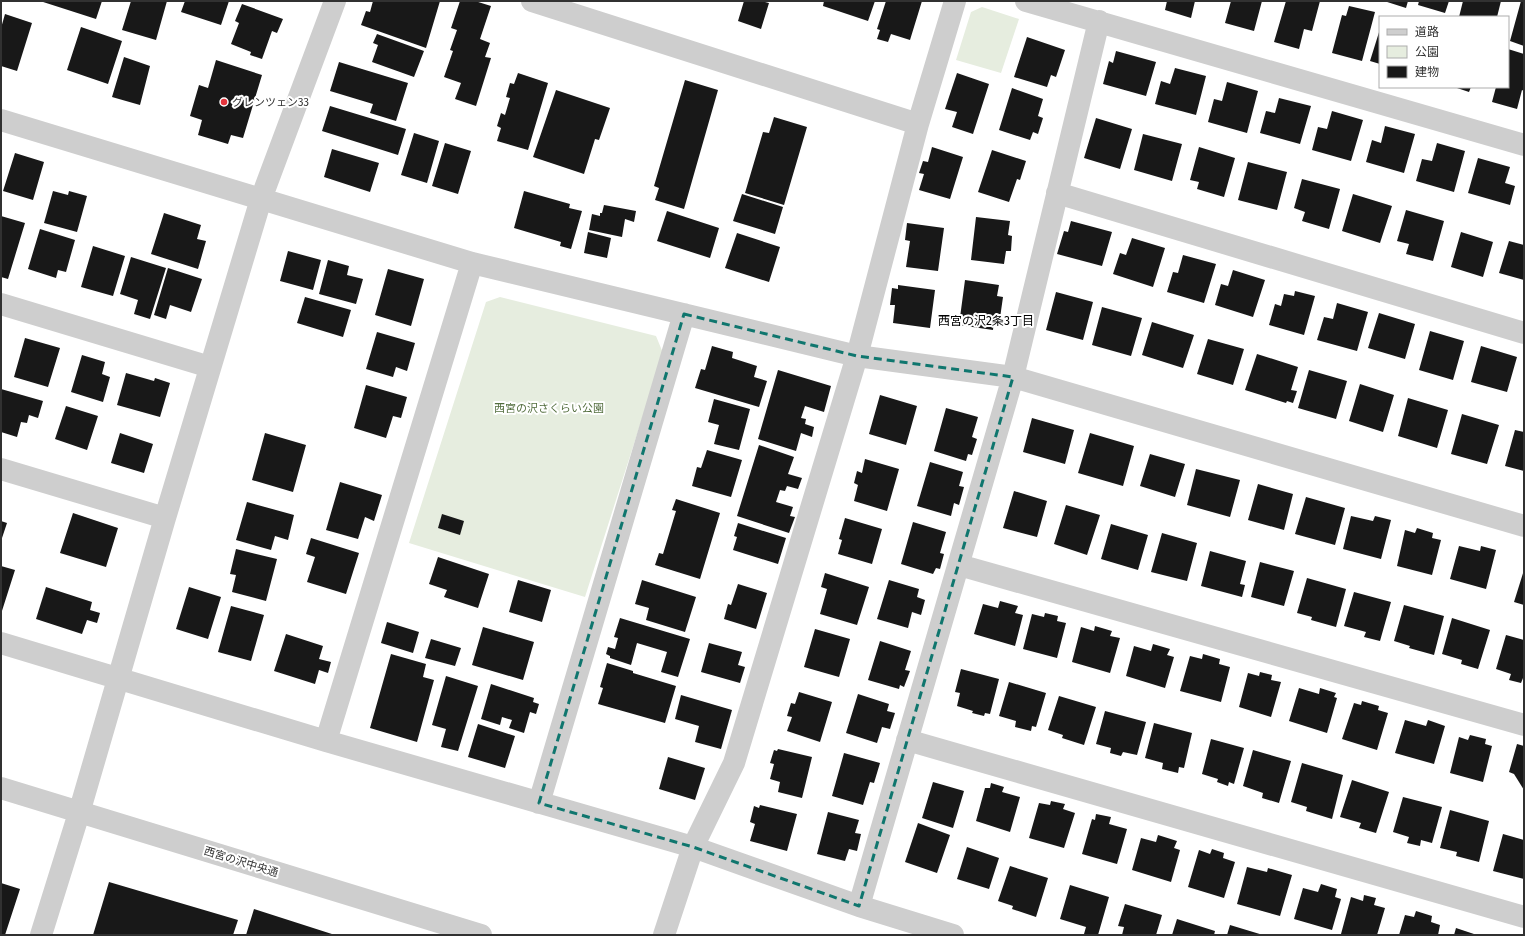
<svg xmlns="http://www.w3.org/2000/svg" width="1525" height="936" viewBox="0 0 1525 936" font-family="'Fira Sans','Noto Sans JP',sans-serif">
	<rect width="100%" height="100%" fill="#fff"/>
	<path fill="#e6eddf" d="M982,7L1019,19L1001,73L956,60L971,12Z
		M500,297L656,336L663,353L585,597L409,543L486,302Z"/>
	<path fill="#181818" d="M40,1H102L96,19Z
		M131,1H167L156,40L122,30Z
		M185,1H229L221,25L181,12Z
		M373,1H440L426,48L361,25L366,11L370,12Z
		M460,1H475L491,6L480,39L490,43L485,57L491,58L476,106L455,99L461,83L444,77L453,51L450,50L457,30L451,28Z
		M744,1H761L769,3L761,29L738,21Z
		M824,1H875L868,21L823,6Z
		M886,1H922L910,40L891,34L888,42L877,39L880,30L877,29Z
		M1167,1H1195L1191,18L1165,10Z
		M1231,1H1262L1254,31L1225,23Z
		M1286,1H1320L1312,31L1304,29L1299,49L1274,42Z
		M1384,1H1408L1406,8Z
		M1419,1H1449L1445,13L1418,5Z
		M1463,1H1501L1497,17H1459Z
		M1521,1H1524V46L1510,41Z
		M242,4L283,19L277,33L272,31L262,59L250,55L251,52L231,44L239,23L235,21Z
		M1349,6L1375,12L1362,61L1332,53L1342,15L1346,16Z
		M5,14L32,23L17,71L1,66V28Z
		M81,27L122,41L108,84L67,70Z
		M1380,29V64L1370,61Z
		M377,34L424,51L414,77L372,62L378,45L373,43Z
		M1027,37L1065,50L1056,77L1051,75L1047,87L1014,77Z
		M1508,49L1524,54V91L1522,90L1517,109L1492,102L1496,87H1508Z
		M1116,51L1156,62L1146,96L1103,84L1109,61L1113,63Z
		M124,57L150,66L140,105L112,97Z
		M216,60L262,75L243,138L231,135L228,144L198,135L202,120L190,116L199,85L208,88Z
		M339,62L408,83L396,121L370,113L373,104L330,91Z
		M1175,68L1206,76L1196,115L1155,104L1161,81L1170,84Z
		M518,73L548,83L528,150L497,141L501,128L497,126L501,113L505,115L510,98L506,97L510,83L514,84Z
		M957,73L989,84L973,134L952,127L957,112L945,109Z
		M685,80L718,90L684,209L655,200L659,188L654,186Z
		M1227,82L1258,91L1247,133L1208,122L1214,99L1222,101Z
		M1454,87H1471L1469,92Z
		M1012,88L1043,99L1038,116L1043,118L1038,134L1033,132L1030,140L999,130Z
		M556,90L610,108L599,140L595,139L584,174L533,157Z
		M1279,98L1311,106L1300,144L1260,133L1266,111L1275,113Z
		M330,106L406,129L398,155L322,131Z
		M1332,111L1363,120L1351,161L1312,150L1318,127L1327,129Z
		M774,117L807,127L784,205L745,193L763,132L769,133Z
		M1096,118L1132,129L1120,169L1084,158Z
		M1385,126L1415,134L1404,173L1366,162L1372,140L1381,143Z
		M414,133L439,141L427,183L401,175Z
		M1143,134L1182,144L1172,181L1134,170Z
		M445,143L471,151L458,194L432,186Z
		M1437,143L1465,151L1454,192L1416,181L1422,159L1432,161Z
		M932,147L963,157L950,199L919,190L924,174L919,173L923,161L928,162Z
		M1199,147L1235,158L1224,197L1197,189L1199,182L1190,180Z
		M332,149L379,163L370,192L324,177Z
		M992,150L1026,161L1020,180L1017,179L1009,202L978,192Z
		M15,153L44,162L33,200L3,191Z
		M1478,158L1510,167L1505,183L1515,186L1510,205L1468,193Z
		M1248,162L1287,172L1277,210L1238,200Z
		M1302,179L1340,189L1329,229L1302,221L1305,212L1294,208Z
		M53,191L68,195L69,191L87,196L77,232L44,223Z
		M524,191L570,204L569,208L582,211L571,249L560,246L561,242L514,228Z
		M742,194L783,207L775,234L733,221Z
		M1353,194L1392,206L1380,243L1342,231Z
		M604,205L636,211L634,222L625,219L622,237L589,230L592,214L600,216V213H602Z
		M1406,210L1444,221L1433,261L1406,254L1409,244L1397,241Z
		M667,211L719,228L710,258L657,241Z
		M164,213L201,225L197,239L206,241L198,269L151,254Z
		M1,216L25,223L8,279L1,277Z
		M976,217L1010,221L1008,235L1012,236L1011,251H1006L1004,264L971,260Z
		M1071,221L1112,232L1102,266L1057,254L1064,231L1068,232Z
		M907,223L944,228L938,271L906,267L910,241L905,240Z
		M40,229L75,240L66,272L58,270L56,278L28,269Z
		M588,232L611,238L607,258L584,253Z
		M1461,232L1493,242L1483,277L1451,267Z
		M737,233L780,247L769,282L725,268Z
		M1132,238L1165,248L1153,287L1113,274L1120,253L1126,255Z
		M1509,241L1524,245V280L1499,273Z
		M93,246L125,256L113,296L81,287Z
		M288,251L321,260L313,290L280,281Z
		M1183,255L1216,264L1204,303L1167,292L1173,272L1178,273Z
		M131,257L166,268L150,319L134,314L138,300L120,294Z
		M328,260L349,266L347,275L363,279L356,304L319,294Z
		M168,268L202,279L191,312L170,305L166,319L154,315Z
		M388,269L424,279L411,326L375,315Z
		M1233,270L1265,280L1253,317L1215,305L1221,284L1228,286Z
		M965,280L999,285L997,296L1003,297L1000,318L994,317L993,330L959,325Z
		M898,285L935,290L930,328L893,323L895,305H890L892,288L898,289Z
		M1295,291L1315,296L1304,335L1269,325L1275,304L1281,306L1284,294L1294,296Z
		M1056,292L1093,302L1083,340L1046,330Z
		M305,297L351,310L343,337L297,323Z
		M1337,303L1368,312L1357,351L1317,340L1324,317L1333,319Z
		M1102,307L1142,318L1131,356L1092,345Z
		M1379,313L1415,324L1405,359L1368,348Z
		M1152,322L1194,335L1183,368L1142,355Z
		M1430,331L1464,341L1453,380L1419,370Z
		M377,332L415,343L407,371L396,367L393,377L366,369Z
		M25,338L60,348L48,387L14,377Z
		M1208,339L1244,349L1233,385L1197,374Z
		M712,346L733,352L732,358L757,366L754,377L767,381L759,407L695,388L701,369L705,370Z
		M1481,346L1517,357L1507,392L1471,382Z
		M1257,354L1298,367L1291,390L1297,391L1293,403L1287,401L1286,403L1245,390Z
		M82,355L105,362L102,374L110,377L103,402L71,392Z
		M778,370L831,386L824,412L805,406L801,418L806,419L805,424L814,427L812,437L801,433L796,451L758,439Z
		M1309,370L1347,381L1336,419L1298,408Z
		M126,373L154,381L155,378L170,383L160,417L117,405Z
		M1360,384L1394,395L1383,432L1349,421Z
		M366,385L407,397L401,418L393,416L386,438L354,428Z
		M1,389L43,401L38,418L29,415L27,423L21,422L17,437L1,432Z
		M880,395L917,406L906,445L869,434Z
		M1408,398L1448,410L1437,448L1398,436Z
		M714,399L750,409L739,450L714,444L719,425L708,422Z
		M66,406L98,416L87,450L55,439Z
		M946,408L978,417L972,437L977,439L972,455L968,454L966,461L934,451Z
		M1462,414L1499,425L1487,464L1451,454Z
		M1032,418L1074,430L1065,464L1023,452Z
		M1515,430L1524,432V471L1505,466Z
		M120,433L153,444L144,473L111,463Z
		M265,433L306,445L293,492L252,480Z
		M1090,433L1134,446L1123,486L1078,473Z
		M759,445L794,457L788,474L802,478L798,489L787,486L785,491L780,490L776,502L793,507L790,516L795,517L789,533L737,516Z
		M707,450L742,460L731,497L692,486L697,467L701,468Z
		M1150,454L1185,464L1175,497L1140,486Z
		M865,459L899,469L887,511L854,501L858,485L854,483L857,471L862,473Z
		M930,462L963,472L959,486L964,487L959,505L954,503L951,516L917,506Z
		M1196,469L1240,480L1230,517L1187,505Z
		M340,482L382,495L374,521L365,517L358,539L326,530Z
		M1258,484L1293,494L1284,530L1248,520Z
		M1014,491L1047,501L1037,537L1003,528Z
		M1306,497L1345,508L1335,545L1295,534Z
		M676,499L720,513L700,579L655,565L659,553L663,554L676,511L672,510Z
		M247,502L294,515L288,540L275,536L271,550L236,540Z
		M1066,505L1100,515L1087,555L1054,544Z
		M73,513L118,528L106,567L60,553Z
		M442,514L464,521L460,535L438,528Z
		M1351,516L1373,521L1375,516L1391,520L1381,559L1343,549Z
		M845,518L882,529L872,564L838,554L842,540L839,539Z
		M1,521L7,523L1,541Z
		M913,522L946,532L940,553L944,554L940,569L936,568L933,574L901,564Z
		M738,523L786,538L778,564L733,550L737,537L734,536Z
		M1111,524L1148,535L1138,570L1101,559Z
		M1417,528L1433,533L1432,538L1441,540L1432,575L1397,566L1405,530L1415,533Z
		M1162,533L1197,543L1187,581L1151,572Z
		M311,538L359,553L346,594L307,582L315,557L306,554Z
		M1459,546L1480,551L1481,546L1496,550L1486,589L1450,579Z
		M236,549L277,559L266,601L232,592L236,575L230,574Z
		M1210,551L1246,561L1240,584L1245,585L1242,597L1201,586Z
		M438,557L489,574L478,608L444,597L447,590L429,584Z
		M1260,562L1294,571L1284,606L1251,597Z
		M1,566L15,570L1,614Z
		M1524,570V605L1514,602Z
		M825,573L869,587L857,625L820,614L827,589L821,587Z
		M1307,578L1346,589L1336,627L1311,620L1312,617L1297,613Z
		M518,580L551,590L542,622L509,612Z
		M642,580L696,597L685,632L646,620L649,608L635,604Z
		M889,580L919,589L917,597L925,600L921,615L912,612L908,628L877,619Z
		M738,584L767,593L756,629L724,619L728,604L731,605Z
		M46,587L92,602L90,610L100,613L97,623L87,620L82,634L36,619Z
		M189,587L221,597L208,639L176,629Z
		M1354,592L1391,602L1380,641L1364,637L1366,632L1344,626Z
		M1000,601L1018,606L1015,613L1023,615L1015,646L974,634L983,604L998,608Z
		M1404,605L1444,616L1434,655L1409,648L1410,646L1394,641Z
		M231,606L264,615L251,661L218,652Z
		M1045,613L1058,616L1057,621L1066,623L1057,658L1023,649L1032,614L1044,617Z
		M620,618L690,639L678,677L661,672L667,652L637,643L631,665L610,658V656L606,654L608,647L615,649L618,638L614,637Z
		M1452,618L1490,630L1478,669L1461,664L1462,660L1442,654Z
		M387,622L419,632L413,653L381,643Z
		M1095,626L1112,631L1110,636L1120,638L1110,673L1072,662L1081,627L1094,631Z
		M483,627L534,642L523,680L472,665Z
		M815,629L850,639L839,677L804,667Z
		M286,634L323,646L319,659L331,662L328,673L319,670L315,684L274,671Z
		M1506,635L1524,640V678H1523L1521,683L1509,680L1511,674L1496,669Z
		M431,639L461,648L455,666L425,658Z
		M880,641L911,651L905,670L910,671L904,687L900,685L899,689L868,680Z
		M709,643L742,652L738,665L745,667L740,683L701,672Z
		M1153,644L1170,649L1167,655L1174,657L1165,688L1126,676L1134,646L1151,651Z
		M391,654L426,664L423,677L434,680L417,742L370,728Z
		M1203,654L1220,659L1219,664L1230,667L1221,702L1180,691L1190,656L1202,659Z
		M607,663L633,671V673L676,686L665,723L598,704L603,688L600,687Z
		M961,669L999,679L990,714L985,713L984,716L972,713L973,711L957,706L960,693L955,692Z
		M1260,672L1272,675L1271,680L1281,682L1271,717L1239,707L1248,673L1259,676Z
		M446,676L478,686L458,751L441,747L446,729L432,725Z
		M1009,682L1046,693L1036,727L1032,726L1031,731L1015,727L1016,721L999,716Z
		M491,684L534,698L533,702L539,704L536,714L530,712L524,733L509,728L512,720L502,717L500,725L481,719Z
		M1299,688L1319,694L1320,688L1336,693L1334,697L1337,698L1327,733L1289,721Z
		M799,692L832,702L820,742L787,731L792,717L787,716L791,703L795,704Z
		M858,694L889,704L887,711L895,713L890,729L882,727L877,743L846,733Z
		M681,695L732,710L721,749L695,742L699,726L675,719Z
		M1059,696L1096,707L1084,745L1062,738L1063,735L1048,730Z
		M1362,701L1379,706L1378,710L1388,713L1377,750L1342,739L1354,703L1361,705Z
		M1105,711L1146,722L1137,755L1123,752L1121,756L1110,753L1111,748L1096,744Z
		M1405,720L1426,726L1428,720L1445,726L1434,764L1395,753Z
		M1154,723L1192,733L1184,768L1179,767L1178,773L1162,769L1163,763L1145,758Z
		M478,724L515,736L505,768L468,757Z
		M1470,735L1486,739L1485,744L1492,746L1483,782L1450,773L1459,737L1468,740Z
		M1211,739L1244,748L1234,784L1229,782L1228,786L1217,782L1218,779L1202,774Z
		M1517,744L1524,746V790L1514,774L1509,772Z
		M778,749L812,757L802,798L778,792L780,782L770,779L774,764L770,763L774,750L777,751Z
		M1253,750L1291,761L1279,803L1262,798L1263,793L1243,786Z
		M844,753L880,763L874,783L870,782L863,805L832,796Z
		M668,757L705,768L695,800L659,789Z
		M1302,763L1343,775L1332,819L1306,811L1307,807L1291,802Z
		M1352,780L1389,792L1376,833L1359,828L1361,823L1340,817Z
		M933,782L964,791L953,828L922,818Z
		M991,783L1004,787L1002,792L1020,797L1010,832L976,821L985,788H990Z
		M1403,797L1442,807L1432,843L1421,840L1420,846L1407,843L1409,837L1393,832Z
		M1051,801L1065,804L1063,809L1075,813L1064,848L1029,838L1039,803L1050,805Z
		M760,805L797,814L787,851L750,841L755,824L750,822L754,806L759,808Z
		M1450,810L1489,821L1479,862L1456,856L1457,852L1440,848Z
		M828,812L859,820L855,833L861,834L857,851L849,849L845,861L817,854Z
		M1096,814L1111,817L1109,824L1127,829L1117,864L1082,854L1092,819L1095,820Z
		M918,823L950,835L937,873L905,862Z
		M1503,834L1524,840V879L1493,871Z
		M1158,835L1177,841L1174,848L1180,850L1171,882L1132,870L1141,838L1156,842Z
		M967,847L999,858L989,889L957,879Z
		M1212,849L1224,853L1223,858L1235,862L1224,898L1188,887L1199,850L1210,854Z
		M1010,866L1048,878L1036,917L1012,909L1013,906L998,901Z
		M1247,867L1267,872L1268,868L1292,875L1280,916L1237,904Z
		M109,882L238,920L233,935H93Z
		M1,883L20,889L5,935H1Z
		M1321,884L1337,889L1335,897L1341,899L1332,930L1294,919L1303,888L1318,892Z
		M1070,885L1109,897L1098,935L1084,934L1086,927L1060,919Z
		M1364,895L1376,898L1374,905L1385,908L1377,935H1345L1341,934L1351,897L1363,901Z
		M1125,904L1162,915L1156,935H1122L1124,927L1118,926Z
		M254,909L335,935H246Z
		M1416,911L1432,916L1431,922L1440,925L1438,935H1399L1405,915L1414,917Z
		M1177,919L1215,931L1214,935H1172Z
		M1230,925L1263,935H1227Z
		M1456,928L1477,935H1454Z"/>
	<g fill="none" stroke-linecap="round" stroke-linejoin="round">
		<path stroke="#cecece" stroke-width="22" d="M532,1L918,124
			M1026,1L1524,145
			M1,120L472,263L857,356L1013,377L1524,526
			M1057,193L1524,333
			M1,304L210,367
			M1,469L165,518
			M959,565L1524,725
			M1,643L326,741L693,847L859,906L953,935
			M907,740L1524,917
			M326,741L472,263
			M1,788L481,935
			M539,803L684,314
			M859,906L1013,377L1099,21
			M41,935L79,813L165,518L261,199L335,1
			M664,935L693,847L734,763L857,356L918,124L955,1"/>
	</g>
	<path fill="none" stroke="#0f766e" stroke-width="3" stroke-dasharray="8 5" stroke-linejoin="round" d="M684,314L857,356L1013,377L859,906L693,847L539,803Z"/>
	<circle fill="#e5353d" stroke="#fff" stroke-width="1.5" cx="224" cy="102" r="4"/>
	<g text-anchor="middle" dominant-baseline="central" stroke-width="4" stroke-linejoin="round" paint-order="stroke">
		<g font-size="11" fill="#313131" stroke="#fff" text-anchor="start">
			<text x="232" y="102">グレンツェン33</text>
		</g>
		<g font-size="11" fill="#526d3d" stroke="#fff">
			<text x="549" y="408">西宮の沢さくらい公園</text>
		</g>
		<g font-size="11" fill="#313131" stroke="#fff">
			<text transform="translate(241 862) rotate(17)">西宮の沢中央通</text>
		</g>
		<g font-size="12" fill="#000" stroke="#fff">
			<text x="986" y="321">西宮の沢2条3丁目</text>
		</g>
	</g>
	<rect width="1525" height="936" fill="none" stroke="#313131" stroke-width="4"/>
	<rect x="1379" y="16" width="130" height="72" fill="#ffffff" stroke="#adadad"/>
	<rect x="1387" y="29" width="20" height="6" fill="#cecece" stroke="#adadad"/>
	<text x="1415" y="36" font-size="12" fill="#313131">道路</text>
	<rect x="1387" y="46" width="20" height="12" fill="#e6eddf" stroke="#adadad"/>
	<text x="1415" y="56" font-size="12" fill="#313131">公園</text>
	<rect x="1387" y="66" width="20" height="12" fill="#181818" stroke="#adadad"/>
	<text x="1415" y="76" font-size="12" fill="#313131">建物</text>
</svg>
